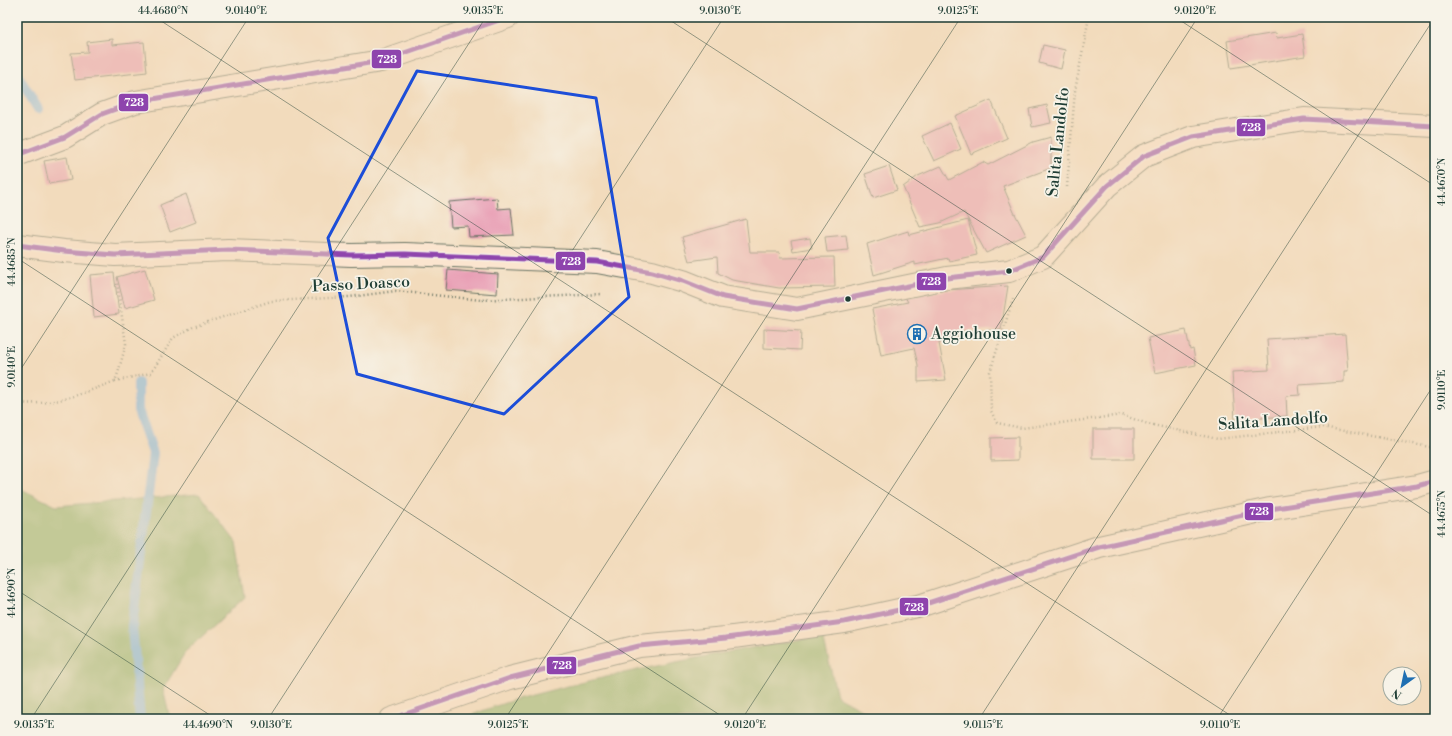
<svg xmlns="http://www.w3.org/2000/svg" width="1452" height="736" viewBox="0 0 1452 736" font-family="'Libre Bodoni',serif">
	<rect width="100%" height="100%" fill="#f7f3e8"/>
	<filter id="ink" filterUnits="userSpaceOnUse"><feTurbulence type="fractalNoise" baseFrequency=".025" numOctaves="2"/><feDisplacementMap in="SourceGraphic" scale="8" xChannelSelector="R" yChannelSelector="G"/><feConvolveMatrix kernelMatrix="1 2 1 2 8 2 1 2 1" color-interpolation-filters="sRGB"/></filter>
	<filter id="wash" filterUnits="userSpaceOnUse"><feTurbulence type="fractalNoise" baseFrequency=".012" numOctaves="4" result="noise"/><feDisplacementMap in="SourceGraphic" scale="16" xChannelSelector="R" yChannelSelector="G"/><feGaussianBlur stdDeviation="0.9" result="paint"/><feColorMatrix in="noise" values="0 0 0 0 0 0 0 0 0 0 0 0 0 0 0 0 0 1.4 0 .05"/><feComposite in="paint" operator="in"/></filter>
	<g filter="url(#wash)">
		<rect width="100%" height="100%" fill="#f2dbbc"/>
		<path fill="#8ab36a" stroke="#54784f" d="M17,487L56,506L199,494L236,542L245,597L186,651L163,689L170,719H17Z
			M823,636L837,696L879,719H460C479,712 498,705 517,699C618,672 720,652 823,636Z"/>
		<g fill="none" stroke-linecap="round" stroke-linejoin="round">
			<path stroke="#6fb3e5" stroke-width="10" d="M17,74L38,109
				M138,383V410L153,453L132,626L140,719"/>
		</g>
		<g id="blocks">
			<path fill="#e89bb3" d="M1276,33L1277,38L1302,34L1305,56L1231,68L1227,41Z
				M112,39V45L144,42L147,72L75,80L71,53L88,52L87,42Z
				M1043,45L1065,50L1061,69L1039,63Z
				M991,100L1007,138L971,154L955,116Z
				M1047,105L1051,123L1032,127L1029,109Z
				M950,123L961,149L934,161L922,136Z
				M1051,137V168L1003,186L1014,212L1026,235L986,253L964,212L940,223L920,227L903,187L918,176L941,166L949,180L983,162L988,165L1033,142Z
				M67,157L71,180L49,184L44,161Z
				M889,166L897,190L873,198L865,174Z
				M186,194L196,222L170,232L160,205Z
				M497,198L498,209L511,208L514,235L469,237L468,226L451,227L449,202Z
				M746,219L750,252H779L780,258L834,257L835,287L779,288L732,280L718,273L717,257L689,261L682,237Z
				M968,220L977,255L949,261L948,258L915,265V262L874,275L867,244L908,231L909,235Z
				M846,235L848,250L827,252L825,237Z
				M810,238L812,248L793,251L791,241Z
				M145,269L154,300L125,308L117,277Z
				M448,270L498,274L497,294L446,290Z
				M114,273L119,314L94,317L90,275Z
				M1008,286L1001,330L958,331L957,337L939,343L946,380L918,382V365L914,348L881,355L872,309L908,302L905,297L946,290Z
				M764,329L801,331L800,350L764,348Z
				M1186,330L1190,350L1193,349L1196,365L1155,373L1148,338Z
				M1345,334L1348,371H1344V382L1299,385L1300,395L1286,396L1287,416L1235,420L1232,372L1269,370L1267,339Z
				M1093,429H1134V459H1093Z
				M1018,437V460L991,461V438Z"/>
		</g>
	</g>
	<g filter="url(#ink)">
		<use href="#blocks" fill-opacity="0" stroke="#697464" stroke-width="1"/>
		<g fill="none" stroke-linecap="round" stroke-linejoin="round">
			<defs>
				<path id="secondary" d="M17,155L65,137L102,114L135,102L381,61L508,17
					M17,245L64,251L115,255L228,250L351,255L405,254L597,262L652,272L683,281L723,297L797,309L947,278L1009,271L1043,257L1107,186L1144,156L1193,137L1304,119L1435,126
					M391,719L510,678L639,646L726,638L844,622L922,605L1099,547L1270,509L1417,486L1435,481"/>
			</defs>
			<use href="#secondary" stroke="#697464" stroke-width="24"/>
			<path stroke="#697464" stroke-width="2.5" stroke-dasharray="1 3" stroke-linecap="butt" d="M1067,187L1075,91L1089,17
				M1013,299L990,372L991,411L997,423L1022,428L1122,415L1148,424L1218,439L1323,427L1435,448
				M115,381L151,373L173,338L193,327L271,301L349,297L396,291L481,300L602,294
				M17,403C54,406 81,394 115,381L118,373L126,344L117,283"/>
			<use href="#secondary" stroke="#fbe5cf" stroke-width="22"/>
			<defs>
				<path id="bus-1" d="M17,155L65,137L102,114L135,102L381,61L508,17
					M17,245L64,251L115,255L228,250L351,255L405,254L597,262L652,272L683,281L723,297L797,309L947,278L1009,271L1043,257L1107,186L1144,156L1193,137L1304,119L1435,126
					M391,719L510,678L639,646L726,638L844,622L922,605L1099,547L1270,509L1417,486L1435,481"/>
			</defs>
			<use href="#bus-1" stroke="#f7f3e8" stroke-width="8"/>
			<use href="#bus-1" stroke="#8e44ad" stroke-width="5"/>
		</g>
	</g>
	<path d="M0 0H1452V736H0ZM417,71L596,98L629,297L504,414L357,374L328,238Z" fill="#f2dbbc" fill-opacity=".55" fill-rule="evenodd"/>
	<path fill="none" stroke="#1d4ed8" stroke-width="3" stroke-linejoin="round" d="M417,71L596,98L629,297L504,414L357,374L328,238Z"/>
	<path fill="none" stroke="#1f3d34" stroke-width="1" stroke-opacity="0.45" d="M155,17L1236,719M665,17L1435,517M1175,17L1435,186M17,258L726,719M17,375L249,17M17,590L216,719M31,719L486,17M268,719L724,17M505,719L961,17M742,719L1198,17M979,719L1435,17M1217,719L1435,383"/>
	<defs>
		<symbol id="building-ring" viewBox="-11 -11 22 22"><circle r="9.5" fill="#f7f3e8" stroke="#1f6fb2" stroke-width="1.5"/><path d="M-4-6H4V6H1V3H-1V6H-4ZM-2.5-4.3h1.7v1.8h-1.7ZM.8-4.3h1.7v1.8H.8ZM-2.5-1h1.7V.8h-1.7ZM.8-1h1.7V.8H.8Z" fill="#1f6fb2"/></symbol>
	</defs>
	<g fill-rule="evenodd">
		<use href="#building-ring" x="906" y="323" width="22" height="22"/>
	</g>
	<g fill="#1f3d34" stroke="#f7f3e8" stroke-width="1.5">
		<circle cx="1009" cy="271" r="3.5"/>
		<circle cx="848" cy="299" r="3.5"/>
	</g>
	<g text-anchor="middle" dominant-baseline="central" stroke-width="3.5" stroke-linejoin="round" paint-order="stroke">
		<g font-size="16" fill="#1f3d34" stroke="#f7f3e8">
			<text transform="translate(1058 142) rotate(-84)">Salita Landolfo</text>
			<text transform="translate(361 284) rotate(-3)">Passo Doasco</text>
			<text transform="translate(1273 421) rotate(-4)">Salita Landolfo</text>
		</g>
		<g font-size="16" fill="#1f3d34" stroke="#f7f3e8" text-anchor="start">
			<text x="931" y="334">Aggiohouse</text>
		</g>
	</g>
	<g stroke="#f7f3e8" stroke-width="1.5">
		<rect x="371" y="49" width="31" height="20" rx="4" fill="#8e44ad"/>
		<rect x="118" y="93" width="31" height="19" rx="4" fill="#8e44ad"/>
		<rect x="1236" y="118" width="30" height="19" rx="4" fill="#8e44ad"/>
		<rect x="555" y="251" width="31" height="20" rx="4" fill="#8e44ad"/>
		<rect x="916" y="272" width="31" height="19" rx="4" fill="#8e44ad"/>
		<rect x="1244" y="502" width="30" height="19" rx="4" fill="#8e44ad"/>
		<rect x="899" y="597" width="30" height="19" rx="4" fill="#8e44ad"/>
		<rect x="546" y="656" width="31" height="19" rx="4" fill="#8e44ad"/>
	</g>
	<g font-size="11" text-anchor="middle" font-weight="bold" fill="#fff">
		<text x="387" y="63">728</text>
		<text x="134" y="106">728</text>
		<text x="1251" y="131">728</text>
		<text x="571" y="265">728</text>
		<text x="931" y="285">728</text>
		<text x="1259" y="515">728</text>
		<text x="914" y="611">728</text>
		<text x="562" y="669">728</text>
	</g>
	<rect width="1452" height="736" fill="none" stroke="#f7f3e8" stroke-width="44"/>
	<g transform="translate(1402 686) rotate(213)"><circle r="19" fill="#f7f3e8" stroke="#a1aaa0"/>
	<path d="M0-3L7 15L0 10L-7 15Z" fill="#1f6fb2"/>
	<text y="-6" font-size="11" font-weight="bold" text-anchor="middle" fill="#1f3d34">N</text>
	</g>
	<rect x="22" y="22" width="1408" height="692" fill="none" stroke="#1f3d34" stroke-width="1.5"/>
	<g font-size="10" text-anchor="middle" fill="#1f3d34">
		<text x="163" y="14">44.4680°N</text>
		<text x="246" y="14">9.0140°E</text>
		<text x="483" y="14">9.0135°E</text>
		<text x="720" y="14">9.0130°E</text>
		<text x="958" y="14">9.0125°E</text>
		<text x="1195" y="14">9.0120°E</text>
		<text transform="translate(1441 182) rotate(-90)" y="4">44.4670°N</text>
		<text transform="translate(11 262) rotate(-90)" y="4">44.4685°N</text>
		<text transform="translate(11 367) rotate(-90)" y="4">9.0140°E</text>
		<text transform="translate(1441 390) rotate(-90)" y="4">9.0110°E</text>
		<text transform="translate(1441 514) rotate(-90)" y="4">44.4675°N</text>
		<text transform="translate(11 593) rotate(-90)" y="4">44.4690°N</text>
		<text x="34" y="728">9.0135°E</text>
		<text x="208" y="728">44.4690°N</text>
		<text x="271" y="728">9.0130°E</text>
		<text x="508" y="728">9.0125°E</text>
		<text x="745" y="728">9.0120°E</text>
		<text x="983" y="728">9.0115°E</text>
		<text x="1220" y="728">9.0110°E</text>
	</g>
</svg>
